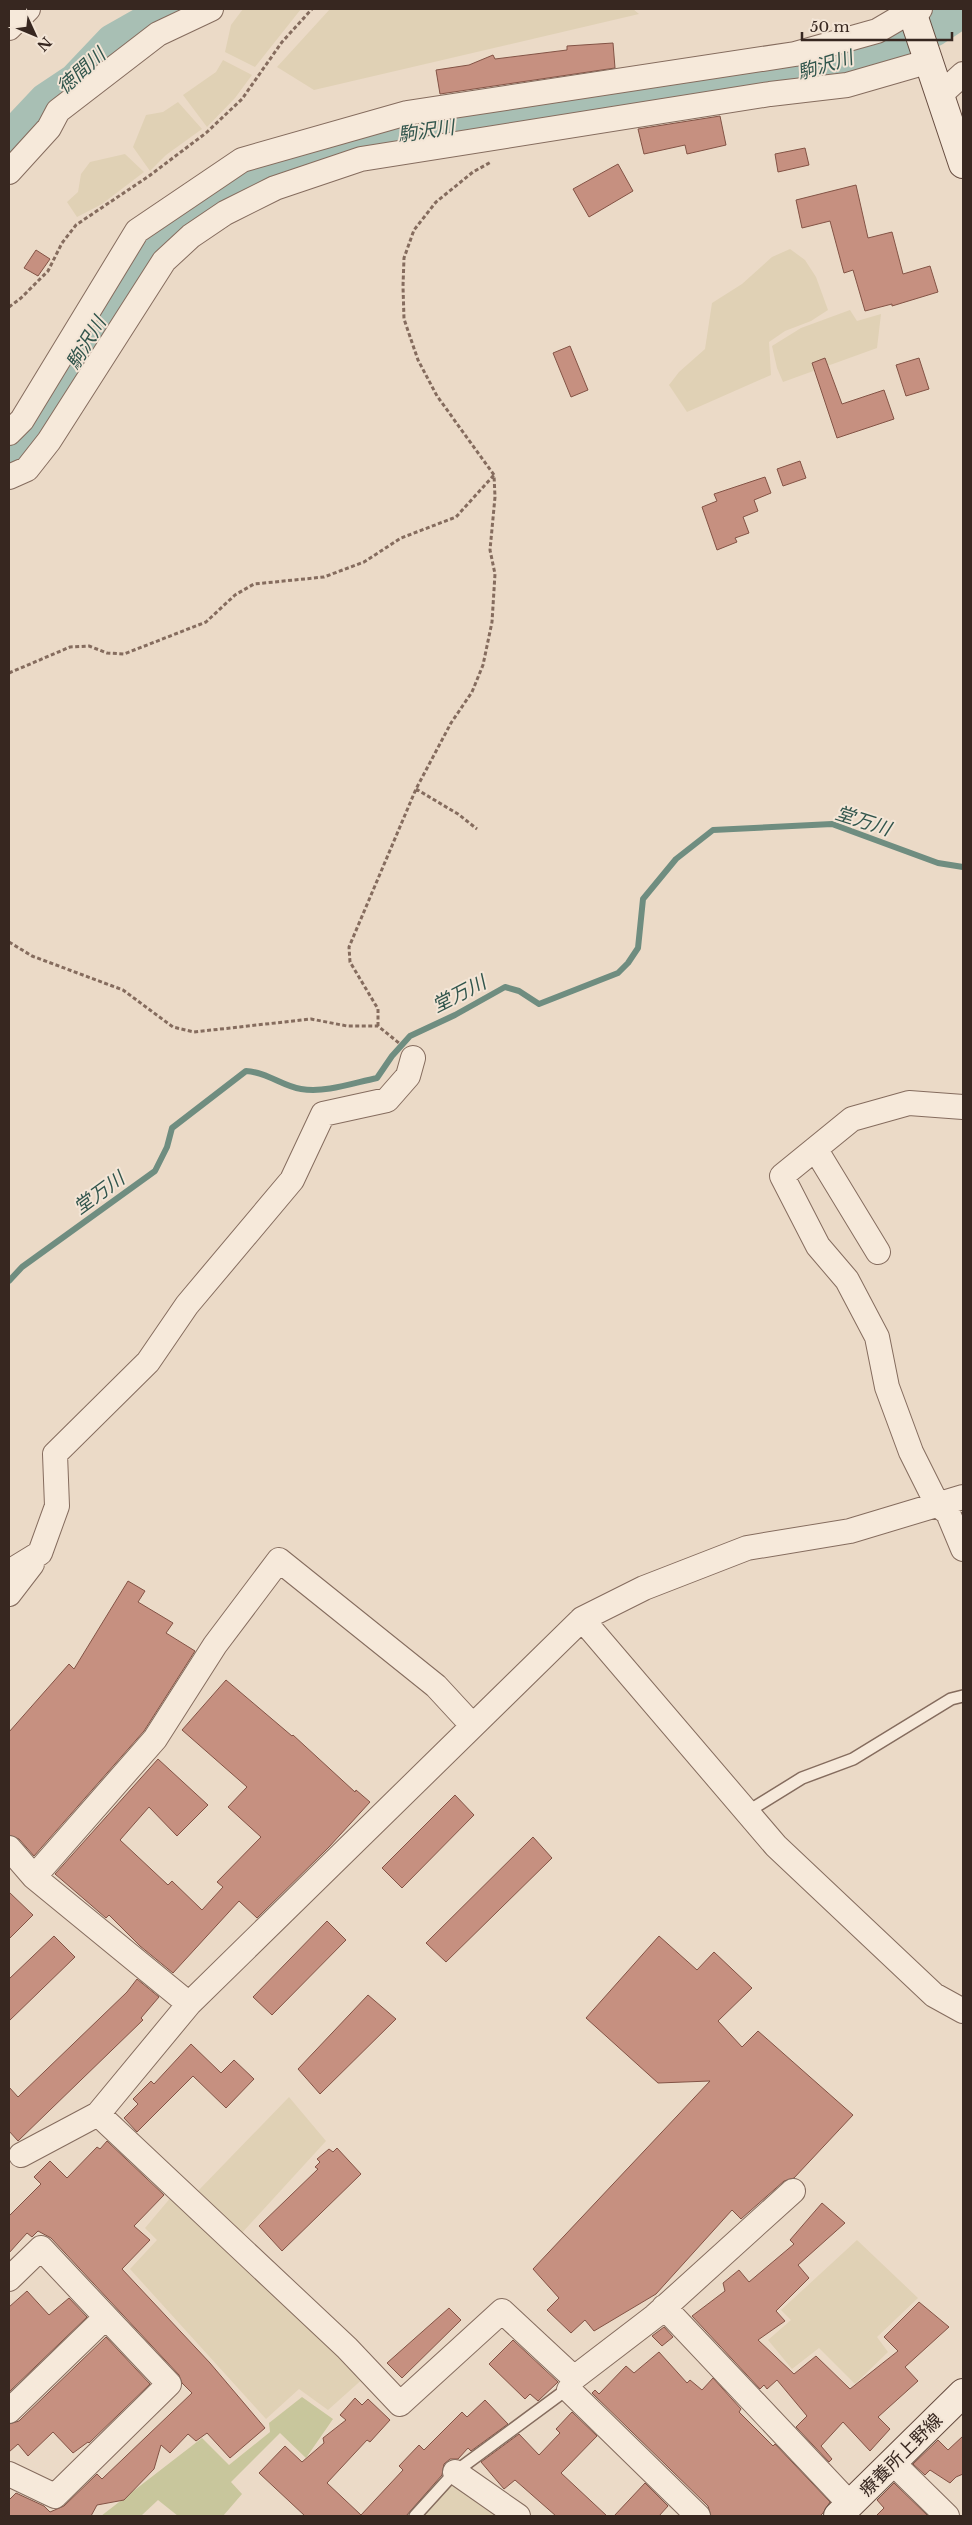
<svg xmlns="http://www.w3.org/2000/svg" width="972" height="2525" viewBox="0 0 972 2525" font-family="'Libre Baskerville','Noto Sans JP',serif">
	<rect width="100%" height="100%" fill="#ebdac7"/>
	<path fill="#e0d1b5" d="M243,9H301L255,67L225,52L231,25Z
		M330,9H633L639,14L314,90L277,67Z
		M223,60L252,75L235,98L207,127L183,95L216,72Z
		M178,102L202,129L166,155L150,171L133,147L146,115L163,112Z
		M125,154L144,172L102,204L77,217L67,202L78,192L81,174L90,162Z
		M790,249L805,260L816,277L828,310L811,321L785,331L769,342L771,375L687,412L669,385L679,372L705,349L712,303L742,284L772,257Z
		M850,310L857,321L881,314L877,348L783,382L777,368L772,346L801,328Z
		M289,2097L326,2141L240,2235L197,2192Z
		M172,2196L366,2376L328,2410L299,2389L266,2419L130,2269L157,2240L145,2228Z
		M857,2240L918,2298L877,2337L888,2352L855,2384L819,2348L792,2369L768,2340L791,2320L781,2310Z
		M454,2479L509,2516H422Z"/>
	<path fill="#c8c69c" d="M302,2397L333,2419L306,2458L280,2433L231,2482L242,2494L223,2516H178L158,2500L141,2516H101L202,2438L229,2465L270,2432L269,2423Z"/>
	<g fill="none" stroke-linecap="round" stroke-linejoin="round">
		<path stroke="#6f8d80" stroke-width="6" d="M9,1281L22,1267L155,1171L167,1147L172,1128L246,1071C267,1072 282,1086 301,1089C326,1093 353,1083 377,1078L392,1056L410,1036L455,1015L505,987L519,991L539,1004L618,973L628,963L638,948L643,899L676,859L713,830L832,824L938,863L963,867"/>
		<path stroke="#a8bfb4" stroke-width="36" d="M9,150L14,135L46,101L76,81L113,42L171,9
			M9,452L36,430L98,321L163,231L231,190L292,163L358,141L620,103L698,86L804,74L882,44L933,29L963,9"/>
	</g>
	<path fill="#c69080" stroke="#835345" d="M613,43L615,68L440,94L436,70L469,65L493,55L495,59L567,50V46Z
		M720,116L726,145L687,154L685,145L644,154L638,129Z
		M805,148L809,165L778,172L775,154Z
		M618,164L633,191L589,217L573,189Z
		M856,185L868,238L892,232L903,274L930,266L938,292L892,306V304L865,311L853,270L844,273L830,221L802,228L796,200Z
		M36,250L50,259L38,276L24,268Z
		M570,346L588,390L571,397L553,353Z
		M825,358L842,404L884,390L894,419L837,438L812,363Z
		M919,358L929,389L906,396L896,365Z
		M800,461L806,478L783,486L777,469Z
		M765,477L771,493L754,500L758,511L743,517L749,533L735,538L737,542L717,550L702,507L717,501L714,494Z
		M128,1581L145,1591L138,1602L173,1623L166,1633L195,1651L144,1731L34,1856L19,1839L9,1835V1732L69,1664L74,1669Z
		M226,1680L292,1736L293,1735L355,1792L356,1790L370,1802L329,1847L257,1918L239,1901L173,1973L140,1946L109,1915L106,1918L55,1874L158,1759L208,1805L177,1836L149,1807L120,1840L168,1885L172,1881L202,1910L223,1887L217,1882L261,1837L228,1807L247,1787L182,1730Z
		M455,1795L474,1815L402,1888L382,1868Z
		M533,1837L552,1858L446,1962L426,1943Z
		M9,1892L33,1915L9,1939Z
		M327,1921L346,1940L272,2015L253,1997Z
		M54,1936L75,1957L9,2021V1979Z
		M659,1936L697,1970L714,1952L752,1988L718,2021L742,2047L758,2031L853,2115L794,2178L784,2181L741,2219L732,2210L656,2294L594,2331L585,2320L571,2333L547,2310L559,2298L533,2269L710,2081L658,2083L586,2018Z
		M137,1979L159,1997L141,2018L143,2020L18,2141L9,2131V2087L18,2097L127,1992Z
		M368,1995L396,2019L320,2094L298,2069Z
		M191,2044L221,2073L234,2060L254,2079L226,2108L193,2076L137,2132L124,2118L138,2104L133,2099L151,2081L154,2084Z
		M107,2141L164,2195L134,2226L150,2240L122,2269L210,2363L265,2428L230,2458L207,2433L196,2441L188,2434L170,2453L161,2445L154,2469L124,2500L97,2505L91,2516H9V2500L16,2493L44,2506L50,2512L64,2506L97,2474L102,2479L192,2393L182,2383L179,2375L51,2238L38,2231L32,2237L27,2233L9,2253V2216L41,2184L34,2177L50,2161L67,2178L97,2147L100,2149Z
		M337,2148L361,2174L282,2251L259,2226L318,2169L315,2167L320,2162L317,2159L329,2149L333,2152Z
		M822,2203L845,2223L798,2265L809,2278L776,2311L785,2321L758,2340L794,2374L816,2356L850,2389L898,2351L884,2337L919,2302L949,2327L905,2367L918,2381L878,2417L890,2429L870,2451L843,2422L821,2446L832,2459L829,2462L796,2427L807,2416L777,2380L767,2389L764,2385L760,2389L692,2316L725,2291L723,2283L739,2270L749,2282L794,2244L790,2240Z
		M27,2291L49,2315L69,2298L87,2317L9,2392V2307Z
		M449,2308L461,2320L402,2378L387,2363Z
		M664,2327L673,2337L662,2346L652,2336Z
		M106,2337L150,2384L89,2443L88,2442L73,2453L53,2432L28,2456L18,2444L9,2452V2424L19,2421Z
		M513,2340L558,2382L538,2401L530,2394L525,2399L489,2364Z
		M659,2352L687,2383L690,2380L702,2390L713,2378L741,2409L739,2412L773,2446L775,2444L830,2502L823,2513L820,2516H711L708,2506L592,2393L595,2390L599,2394L626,2366L634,2373Z
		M355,2398L362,2405L368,2399L390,2420L370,2442L367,2440L327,2483L361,2515L403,2470L399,2466L419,2445L424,2450L462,2412L467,2417L485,2400L508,2424L471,2451L468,2448L458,2459H450L444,2464L442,2475L406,2516H305L259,2473L285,2446L302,2462L324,2443L323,2438L346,2420L340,2415Z
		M572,2412L597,2436L561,2473L607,2516H556L515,2480L504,2489L481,2462L519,2434L539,2455L560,2433L556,2429Z
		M963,2436V2474L956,2477L950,2483L930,2470L925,2475L913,2464L938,2440L948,2450Z
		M645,2483L668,2506L659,2516H614Z
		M894,2483L928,2516H876L884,2508L877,2500Z"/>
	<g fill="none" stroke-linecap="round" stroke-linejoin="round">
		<defs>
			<path id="lane" d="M747,1812L802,1778L853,1759L951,1699L963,1696
				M415,2516L455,2472L570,2387"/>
			<path id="street" d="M9,28L28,9
				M940,95L963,74
				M9,172L49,128L58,111L158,34L211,9
				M9,433L22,420L137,231L242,160L407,113L795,54L877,31L911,11L920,9
				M9,477L27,469L49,441L164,261L191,236L225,213L275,188L361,159L770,94L847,85L930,61
				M963,1107L909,1103L852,1119L782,1176L818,1246L847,1280L877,1337L887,1387L911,1452L937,1504L948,1513L963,1549
				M816,1150L878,1252
				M9,1572L40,1553L57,1506L55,1454L148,1362L187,1305L292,1180L323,1114L387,1100L408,1076L413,1058
				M9,1594L32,1564
				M582,1619L776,1846L934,1995L963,2011
				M9,1848L34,1877L189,2004
				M34,1877L155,1739L215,1645L279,1560L436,1686L472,1725
				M98,2114L347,2348L400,2404L502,2311L574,2378L655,2316L793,2191
				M21,2155L98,2114L189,2004L582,1619L644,1588L747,1548L850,1531L963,1497
				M9,2279L41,2248L169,2384L55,2496L9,2474
				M664,2307L850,2504
				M569,2390L698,2516
				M9,2411L106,2317
				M893,2463L947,2516
				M455,2472L518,2516"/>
			<path id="secondary" d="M911,9L963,164
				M838,2516L963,2393"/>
		</defs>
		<use href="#lane" stroke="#856c5e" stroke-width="14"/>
		<use href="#street" stroke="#856c5e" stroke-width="26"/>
		<use href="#secondary" stroke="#674d41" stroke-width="30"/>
		<path stroke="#856c5e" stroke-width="3" stroke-dasharray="4 2.5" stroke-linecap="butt" d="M9,307L21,298L48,271L62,243L76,225L149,176L206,133L242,99L282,42L312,9
			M9,673L70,647L89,646L107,653L124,654L206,622L235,595L254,584L324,577L364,562L401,538L456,517L494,475
			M416,789L458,814L477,829
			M9,942L32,956L123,990L173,1027L194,1032L311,1019L347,1026H378L399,1043
			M378,1026V1009L350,962L349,947L416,789L451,723L472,692L483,665L492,622L495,574L490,550L495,497L494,475L437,396L418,360L404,319L403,286L404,258L414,230L436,202L473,172L491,162"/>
		<use href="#lane" stroke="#f6e9da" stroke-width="11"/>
		<use href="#street" stroke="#f6e9da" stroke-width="24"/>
		<use href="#secondary" stroke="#f6e9da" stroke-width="28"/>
	</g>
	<g text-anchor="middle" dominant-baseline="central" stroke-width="4" stroke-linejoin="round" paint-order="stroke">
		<g font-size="18" fill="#372720" stroke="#f3e5d6">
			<text transform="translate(901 2455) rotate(-45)">療養所上野線</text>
		</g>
		<g font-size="19" font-style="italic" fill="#31554c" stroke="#f3e5d6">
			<text transform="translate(825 65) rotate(-17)">駒沢川</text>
			<text transform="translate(81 71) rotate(-42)">徳間川</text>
			<text transform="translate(426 131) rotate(-8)">駒沢川</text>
			<text transform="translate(86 343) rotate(-59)">駒沢川</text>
			<text transform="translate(863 821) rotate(18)">堂万川</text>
			<text transform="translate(459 994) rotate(-27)">堂万川</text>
			<text transform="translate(99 1193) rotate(-36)">堂万川</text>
		</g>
	</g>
	<rect width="972" height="2525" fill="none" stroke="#372720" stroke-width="20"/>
	<g transform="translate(35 35) rotate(134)" stroke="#f3e5d6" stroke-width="4" paint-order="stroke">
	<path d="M0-4L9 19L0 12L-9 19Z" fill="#372720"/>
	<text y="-8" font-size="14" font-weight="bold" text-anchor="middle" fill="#372720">N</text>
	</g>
	<path d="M802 32v8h150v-8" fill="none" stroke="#372720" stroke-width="2.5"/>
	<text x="810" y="32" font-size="15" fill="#372720" stroke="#f3e5d6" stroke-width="4" paint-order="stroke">50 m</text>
</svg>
